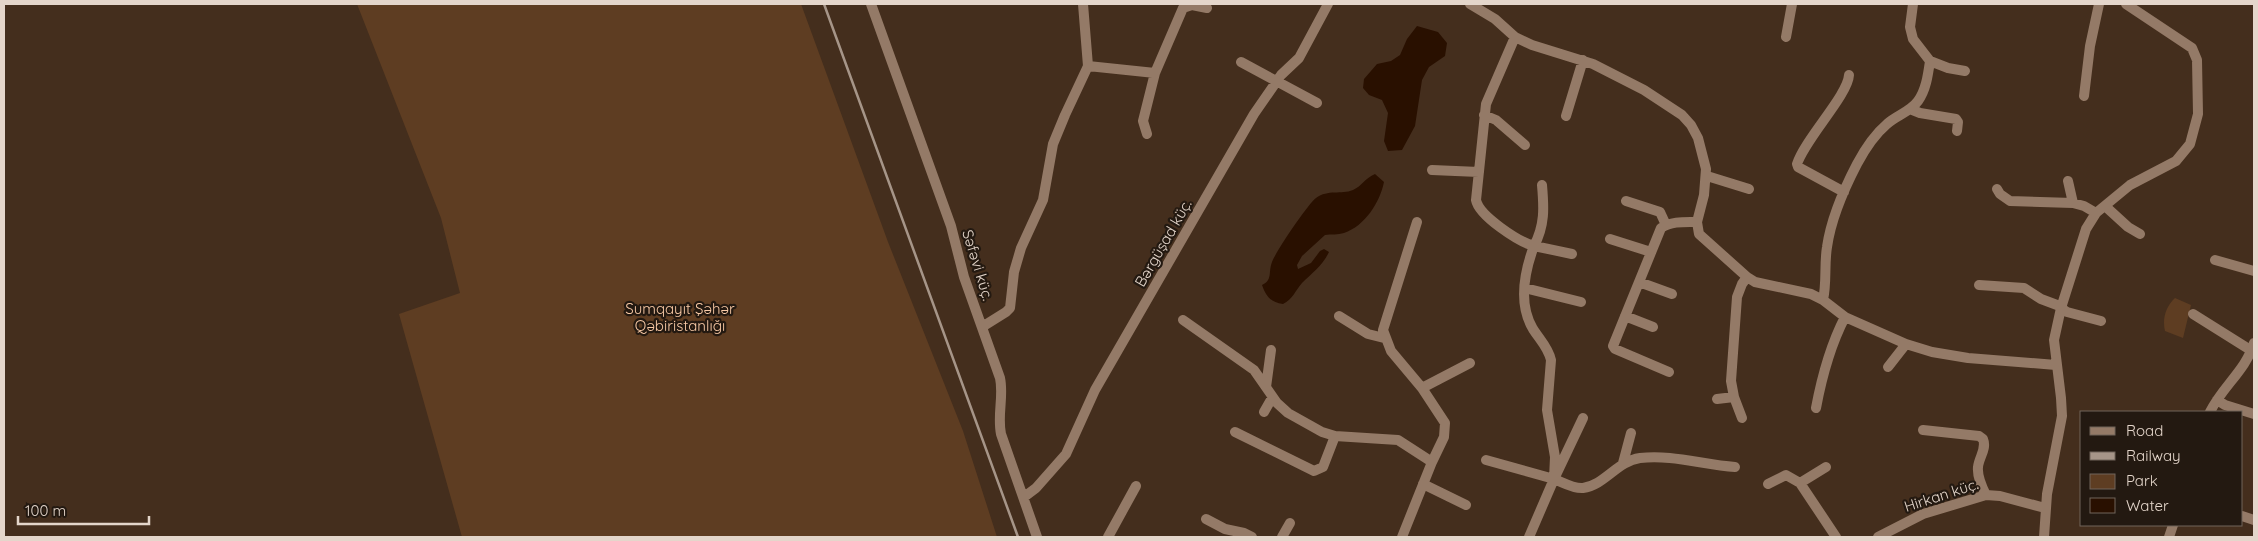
<svg xmlns="http://www.w3.org/2000/svg" width="2258" height="541" viewBox="0 0 2258 541" font-family="Quicksand,sans-serif">
	<rect width="100%" height="100%" fill="#442e1d"/>
	<path fill="#5e3d22" d="M357,4H801L888,242L963,431L997,537H462L399,314L460,293L441,218Z
		M2175,298L2191,305L2183,338L2165,331C2162,319 2166,306 2175,298Z"/>
	<path fill="#291000" d="M1417,26L1438,32L1447,43L1445,56L1429,67L1422,80L1415,126L1402,150L1388,151L1384,141L1388,113L1382,100L1369,95L1363,88L1364,79L1377,64L1391,61L1400,55L1407,39Z
		M1375,174L1384,182C1380,202 1365,226 1344,233C1338,235 1331,234 1325,235L1302,256L1297,265L1298,269L1311,263L1320,251L1324,249L1329,252C1323,265 1312,273 1302,283C1295,291 1293,299 1283,304C1270,302 1266,296 1262,285C1273,280 1268,272 1272,262C1276,251 1308,204 1316,198C1328,189 1341,195 1353,190C1362,186 1365,178 1375,174Z"/>
	<g fill="none" stroke-linecap="round" stroke-linejoin="round">
		<path stroke="#947a67" stroke-width="10" d="M871,4L951,226L964,277L1000,378C1004,396 997,415 1001,434L1037,537
			M1083,4L1088,66L1155,73L1183,8L1192,5L1207,8
			M1470,4L1495,19L1515,37L1532,45L1593,64L1644,90L1682,115L1691,125L1698,138L1706,169L1704,195L1697,222L1699,234L1747,277L1755,282L1811,294L1823,300L1845,317L1906,344L1932,352L1968,358L2056,365
			M1515,37L1486,104L1476,200C1479,216 1519,242 1534,246C1524,273 1518,304 1533,329C1540,340 1548,347 1551,360L1547,410L1555,457L1554,479L1529,537
			M1786,37L1792,4
			M1930,61L1948,68L1965,71
			M1241,62L1317,103
			M2084,96L2090,46L2099,4
			M1910,109L1920,113L1956,119L1958,122L1957,131
			M1484,115L1496,120L1525,145
			M1566,116L1583,60
			M1147,134L1143,121L1155,73
			M1432,170L1479,172
			M1707,176L1749,189
			M2068,181L2073,203
			M1542,185C1544,208 1545,225 1534,246L1572,254
			M1997,189L2000,194L2010,201L2073,203L2084,206L2096,213
			M1844,192L1798,167L1797,164C1805,139 1848,95 1849,75
			M1626,201L1660,212L1666,225
			M2105,206L2128,227L2140,234
			M1417,222L1383,330L1391,351L1422,388L1445,423L1444,437L1432,462
			M1610,239L1651,252
			M2215,260L2254,271
			M1639,282L1672,294
			M1979,285L2024,288L2041,299L2057,305L2067,312L2101,321
			M1525,288L1581,302
			M1823,300C1827,282 1824,265 1827,247C1831,219 1844,189 1857,164C1865,149 1874,135 1887,124C1897,115 1910,112 1918,101C1926,90 1928,75 1930,61L1913,39L1910,27L1913,4
			M2193,314L2252,351
			M1339,316L1368,334L1384,338
			M1625,316L1653,327
			M1183,320L1254,370L1277,403L1288,413L1322,432L1335,436L1398,440L1432,462L1402,537
			M982,327L1006,312L1010,308L1014,272L1021,248L1043,200L1053,144L1065,115L1088,66
			M1888,367L1906,344
			M1669,372L1615,349L1613,346L1661,228C1671,221 1685,222 1697,222
			M1266,387L1271,350
			M1422,388L1470,363
			M1717,399L1734,397
			M2217,400L2225,405L2254,414
			M1816,408C1822,376 1830,346 1845,317
			M1264,412L1272,398
			M2210,412C2222,387 2246,370 2254,343
			M1583,418L1554,479C1562,482 1574,489 1583,488C1605,485 1617,461 1640,458C1671,454 1704,465 1735,467
			M1742,418L1734,397L1731,381L1737,297L1742,284L1747,277
			M1923,430L1979,436L1983,439C1987,449 1979,457 1978,467C1977,477 1982,487 1986,495
			M1235,432L1314,471L1323,467L1335,436
			M1486,460L1554,479
			M1623,463L1631,433
			M1800,483L1826,467
			M1423,484L1466,505
			M1768,484L1786,475L1800,483L1836,537
			M1024,497L1036,488L1066,454L1095,390L1254,114L1281,75L1299,58L1328,4
			M2242,516L2254,520
			M1206,519L1225,529L1244,533L1252,537
			M1108,537L1136,486
			M1282,537L1290,523
			M1878,537L1923,514L1986,495L2000,496L2045,508
			M2044,537L2047,494L2062,416L2061,398L2054,340L2061,308L2086,229L2096,213L2130,185L2176,161L2190,144L2198,114L2197,60L2192,48L2126,4
			M2169,537L2173,525"/>
		<path stroke="#a69588" stroke-width="2.5" d="M824,4L1018,537"/>
	</g>
	<g text-anchor="middle" dominant-baseline="central" stroke-width="4.5" stroke-linejoin="round" paint-order="stroke">
		<g font-size="15" fill="#e4d6cb" stroke="#231911">
			<text transform="translate(1163 243) rotate(-60)">Bərgüşad küç.</text>
			<text transform="translate(978 265) rotate(73)">Səfəvi küç.</text>
			<text transform="translate(1941 495) rotate(-18)">Hirkan küç.</text>
		</g>
		<g font-size="15" fill="#f9caa6" stroke="#231911">
			<text x="680" y="308">Sumqayıt Şəhər<tspan x="680" dy="17">Qəbiristanlığı</tspan></text>
		</g>
	</g>
	<rect width="2258" height="541" fill="none" stroke="#e4d6cb" stroke-width="10"/>
	<rect x="2080" y="411" width="162" height="115" fill="#231911" stroke="#70655b"/>
	<rect x="2090" y="427" width="25" height="8" fill="#947a67" stroke="#70655b"/>
	<text x="2126" y="436" font-size="15" fill="#e4d6cb">Road</text>
	<rect x="2090" y="452" width="25" height="8" fill="#a69588" stroke="#70655b"/>
	<text x="2126" y="461" font-size="15" fill="#e4d6cb">Railway</text>
	<rect x="2090" y="474" width="25" height="15" fill="#5e3d22" stroke="#70655b"/>
	<text x="2126" y="486" font-size="15" fill="#e4d6cb">Park</text>
	<rect x="2090" y="498" width="25" height="15" fill="#291000" stroke="#70655b"/>
	<text x="2126" y="511" font-size="15" fill="#e4d6cb">Water</text>
	<path d="M18 516v8h131v-8" fill="none" stroke="#e4d6cb" stroke-width="2.5"/>
	<text x="25" y="516" font-size="15" fill="#e4d6cb" stroke="#231911" stroke-width="4" paint-order="stroke">100 m</text>
</svg>
